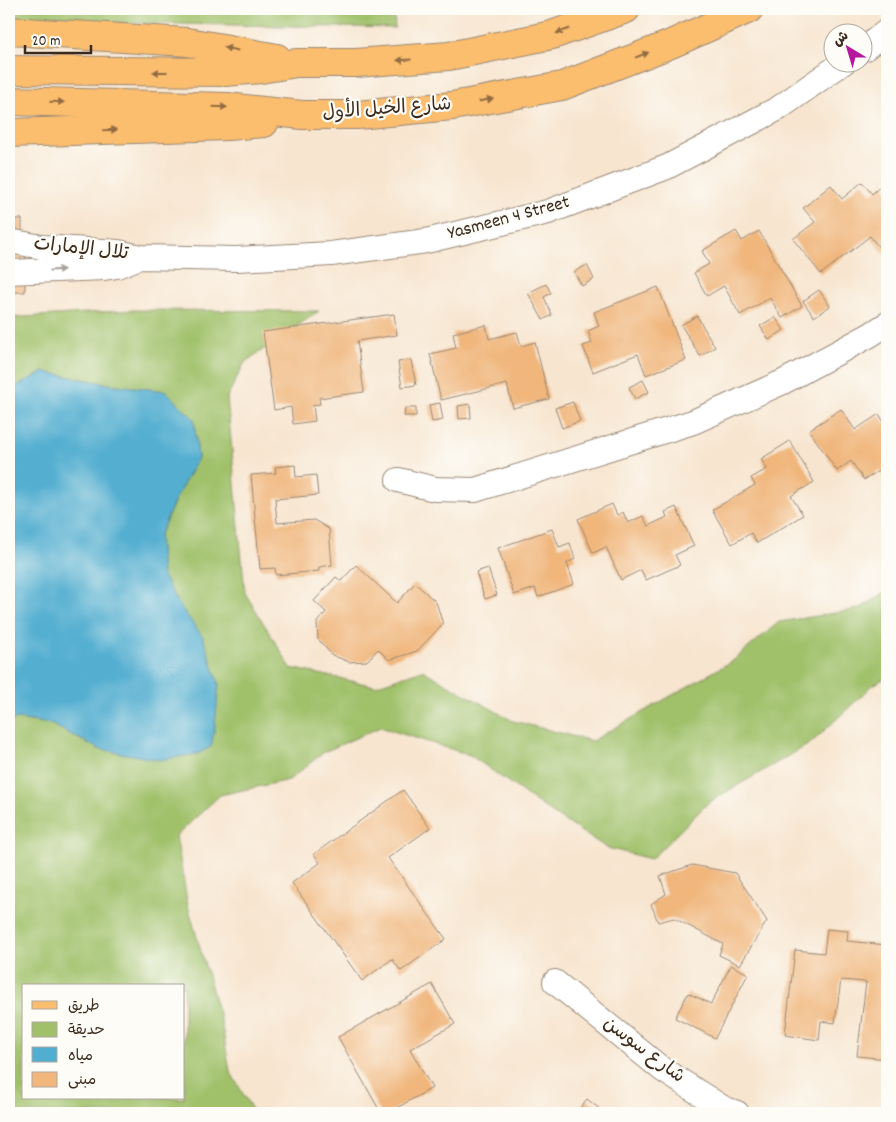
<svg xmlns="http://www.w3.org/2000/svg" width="896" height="1122" viewBox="0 0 896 1122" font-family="Dekko,'Playpen Sans Arabic',sans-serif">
	<rect width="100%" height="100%" fill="#fdfcf7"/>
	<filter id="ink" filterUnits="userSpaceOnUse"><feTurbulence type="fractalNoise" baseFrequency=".02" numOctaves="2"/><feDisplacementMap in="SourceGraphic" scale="10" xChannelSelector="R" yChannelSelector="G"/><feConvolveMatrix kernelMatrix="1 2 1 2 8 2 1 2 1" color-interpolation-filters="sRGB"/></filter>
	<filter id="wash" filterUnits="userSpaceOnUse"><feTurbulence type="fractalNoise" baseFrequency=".0096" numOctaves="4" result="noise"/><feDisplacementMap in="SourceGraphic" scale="20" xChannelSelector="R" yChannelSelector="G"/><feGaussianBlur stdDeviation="1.12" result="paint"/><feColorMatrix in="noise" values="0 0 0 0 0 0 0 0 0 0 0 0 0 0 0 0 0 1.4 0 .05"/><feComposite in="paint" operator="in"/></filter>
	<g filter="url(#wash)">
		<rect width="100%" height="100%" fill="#f7e5cf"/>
		<path fill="#a0c16a" stroke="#6e7644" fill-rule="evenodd" d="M9,9H394L395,28L9,21Z
			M132,310L319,311L245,362L227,397L245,593L291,668L375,686L422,670L513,721L592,741L734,660L779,622L859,609L887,591V677L873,685L811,743L709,802L651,859L607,848L558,817L470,755L380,727L324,752L289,780L220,795L176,836L188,906L221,1021L230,1071L254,1113H9V722L17,719L51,724L99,749L180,606L162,574L159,536L177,496L198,458L194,419L166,391L109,384L44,372L9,390V318ZM24,986H184V1098H24Z"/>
		<path fill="#52aed0" stroke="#466c77" d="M44,372L109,384L166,391L194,419L198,458L177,496L159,536L162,574L180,606L203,637L219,684L215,726L211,747L197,754L159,760L99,749L51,724L17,719L9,722V390Z"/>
		<g id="blocks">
			<path fill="#f0b67c" d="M862,182L872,194L883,184L887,190V253L885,255L870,236L821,274L793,239L815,222L803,208L831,185L842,199Z
				M9,219H22V231L9,232Z
				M736,231L742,241L759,231L802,306L782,318L770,298L740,315L724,286L707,296L694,273L709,264L702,251Z
				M9,249L26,252L25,263L9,261Z
				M587,265L594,279L582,286L574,272Z
				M9,278H25V292H9Z
				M546,284L551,293L544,297L552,315L543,320L528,293Z
				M658,287L686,360L646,375L638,354L593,372L583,346L592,343L588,331L599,326L594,312Z
				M819,290L830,306L814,317L803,301Z
				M394,314L397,335L357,341L364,392L319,398L320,404L313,405L315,421L293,424L291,407L274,410L263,332Z
				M697,316L715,347L700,356L681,325Z
				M775,317L784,330L769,340L760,326Z
				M486,325L489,339L517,332L521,346L535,342L549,399L513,408L507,384L441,400L430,354L456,348L453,333Z
				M411,360L416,385L402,387L398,362Z
				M643,380L649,392L635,399L629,387Z
				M573,402L580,421L562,428L555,408Z
				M440,403L443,420L432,422L429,405Z
				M470,404L471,418L459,419L458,406Z
				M405,408H416V416H404Z
				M841,409L855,430L879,414L885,424L887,422V480L880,470L864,480L851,461L837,471L809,430Z
				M790,441L814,482L791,496L803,515L757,543L751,533L732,544L712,510L755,485L751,478L767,469L761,459Z
				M295,465L296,477L316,475L318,495L275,499L277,523L314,520L329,529L332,565L319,567V571L276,575L275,568L260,569L251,475L276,473L275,467Z
				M612,504L617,515L623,512L628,523L643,516L648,526L667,517L665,512L676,507L694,546L675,555L680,565L646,580L641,570L621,580L606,547L593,553L578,519Z
				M552,529L559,547L570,543L575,559L567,563L574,584L538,597L535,588L514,595L498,548Z
				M356,565L397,603L415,583L436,602L443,624L417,651L389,660L378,649L367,661L349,662L332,655L318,639L317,622L326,612L314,601L336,577L341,581Z
				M488,568L497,595L485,599L476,572Z
				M403,790L430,828L388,858L446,939L401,971L392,959L362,981L292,883L320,863L314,854Z
				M692,865L735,873L767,921L740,965L719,955L723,944L674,918L658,922L651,904L666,894L660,876Z
				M827,929L848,931L847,941L887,945V1059L857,1056L866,982L841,980L835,1023L821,1021L819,1040L785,1035L795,950L824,953Z
				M731,965L748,974L715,1038L675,1018L688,993L711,1004Z
				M432,984L455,1024L410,1049L432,1088L388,1113H381L338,1037Z
				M587,1099L605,1113H576Z"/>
		</g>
	</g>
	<g filter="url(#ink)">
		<use href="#blocks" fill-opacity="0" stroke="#998876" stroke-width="1"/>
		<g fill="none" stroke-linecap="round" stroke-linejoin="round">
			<defs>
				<path id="minor" d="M864,49L887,31
					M9,241L42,247L118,252L140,257L236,259L331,254L426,241L548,212L667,167L779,108L844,62
					M9,272L104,268L117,266L137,258
					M398,480L435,489L475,490L693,422L783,382L870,335L887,324
					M555,982L663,1070L723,1108L737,1113"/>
				<path id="major" d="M9,31L187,42L223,48L277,58
					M9,70L225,72L261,69L296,63H356L449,56L552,35L626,9
					M9,101L227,107L302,115H357L452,106L562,86L671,44L749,9
					M9,133L228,126L264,123"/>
			</defs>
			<use href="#minor" stroke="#998876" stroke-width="26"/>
			<use href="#major" stroke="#998876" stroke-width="30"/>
			<use href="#minor" stroke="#fff" stroke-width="24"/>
			<use href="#major" stroke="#fbbd6e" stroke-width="28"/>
		</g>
		<defs><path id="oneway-solid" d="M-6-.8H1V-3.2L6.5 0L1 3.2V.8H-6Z" transform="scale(1.25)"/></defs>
		<g fill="#916c42">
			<use href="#oneway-solid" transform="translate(563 31) rotate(161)"/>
			<use href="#oneway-solid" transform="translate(231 49) rotate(-169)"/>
			<use href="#oneway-solid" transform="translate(642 55) rotate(-21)"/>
			<use href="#oneway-solid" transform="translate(404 60) rotate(176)"/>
			<use href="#oneway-solid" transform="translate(160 72) rotate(180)"/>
			<use href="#oneway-solid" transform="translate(486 100) rotate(-11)"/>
			<use href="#oneway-solid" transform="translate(57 102) rotate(1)"/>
			<use href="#oneway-solid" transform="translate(220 107) rotate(2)"/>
			<use href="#oneway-solid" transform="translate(110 130) rotate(-2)"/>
		</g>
		<use fill="#a79f9a" href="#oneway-solid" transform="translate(57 270) rotate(-3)"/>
	</g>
	<g text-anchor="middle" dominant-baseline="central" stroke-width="4.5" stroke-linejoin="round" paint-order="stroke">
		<g font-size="19" fill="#3b2a1e" stroke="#fdfcf7">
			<text transform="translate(387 110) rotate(-4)">شارع الخيل الأول</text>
			<text transform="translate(509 219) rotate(-15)">Yasmeen 4 Street</text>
			<text transform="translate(81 250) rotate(6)">تلال الإمارات</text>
			<text transform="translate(643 1051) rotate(37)">شارع سوسن</text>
		</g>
	</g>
	<rect width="896" height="1122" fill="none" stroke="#fdfcf7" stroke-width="30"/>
	<rect x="22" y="984" width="162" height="115" fill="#fdfcf7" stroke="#afa8a0"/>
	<rect x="32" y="1001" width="25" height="8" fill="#fbbd6e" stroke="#afa8a0"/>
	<text x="68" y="1010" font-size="15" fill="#3b2a1e">طريق</text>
	<rect x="32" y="1022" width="25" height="15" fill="#a0c16a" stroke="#afa8a0"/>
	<text x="68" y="1034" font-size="15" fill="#3b2a1e">حديقة</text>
	<rect x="32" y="1047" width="25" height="15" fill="#52aed0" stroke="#afa8a0"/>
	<text x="68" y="1060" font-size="15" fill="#3b2a1e">مياه</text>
	<rect x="32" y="1072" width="25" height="15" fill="#f0b67c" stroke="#afa8a0"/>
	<text x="68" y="1084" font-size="15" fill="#3b2a1e">مبنى</text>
	<g transform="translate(848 48) rotate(322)"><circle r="24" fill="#fdfcf7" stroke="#afa8a0"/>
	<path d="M0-4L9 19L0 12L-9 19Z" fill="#b5179e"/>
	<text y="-8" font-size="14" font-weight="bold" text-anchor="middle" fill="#3b2a1e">ش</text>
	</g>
	<path d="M25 45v8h66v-8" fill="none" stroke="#3b2a1e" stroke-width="2.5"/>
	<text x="32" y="45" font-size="15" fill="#3b2a1e" stroke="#fdfcf7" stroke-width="4" paint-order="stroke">20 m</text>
</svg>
